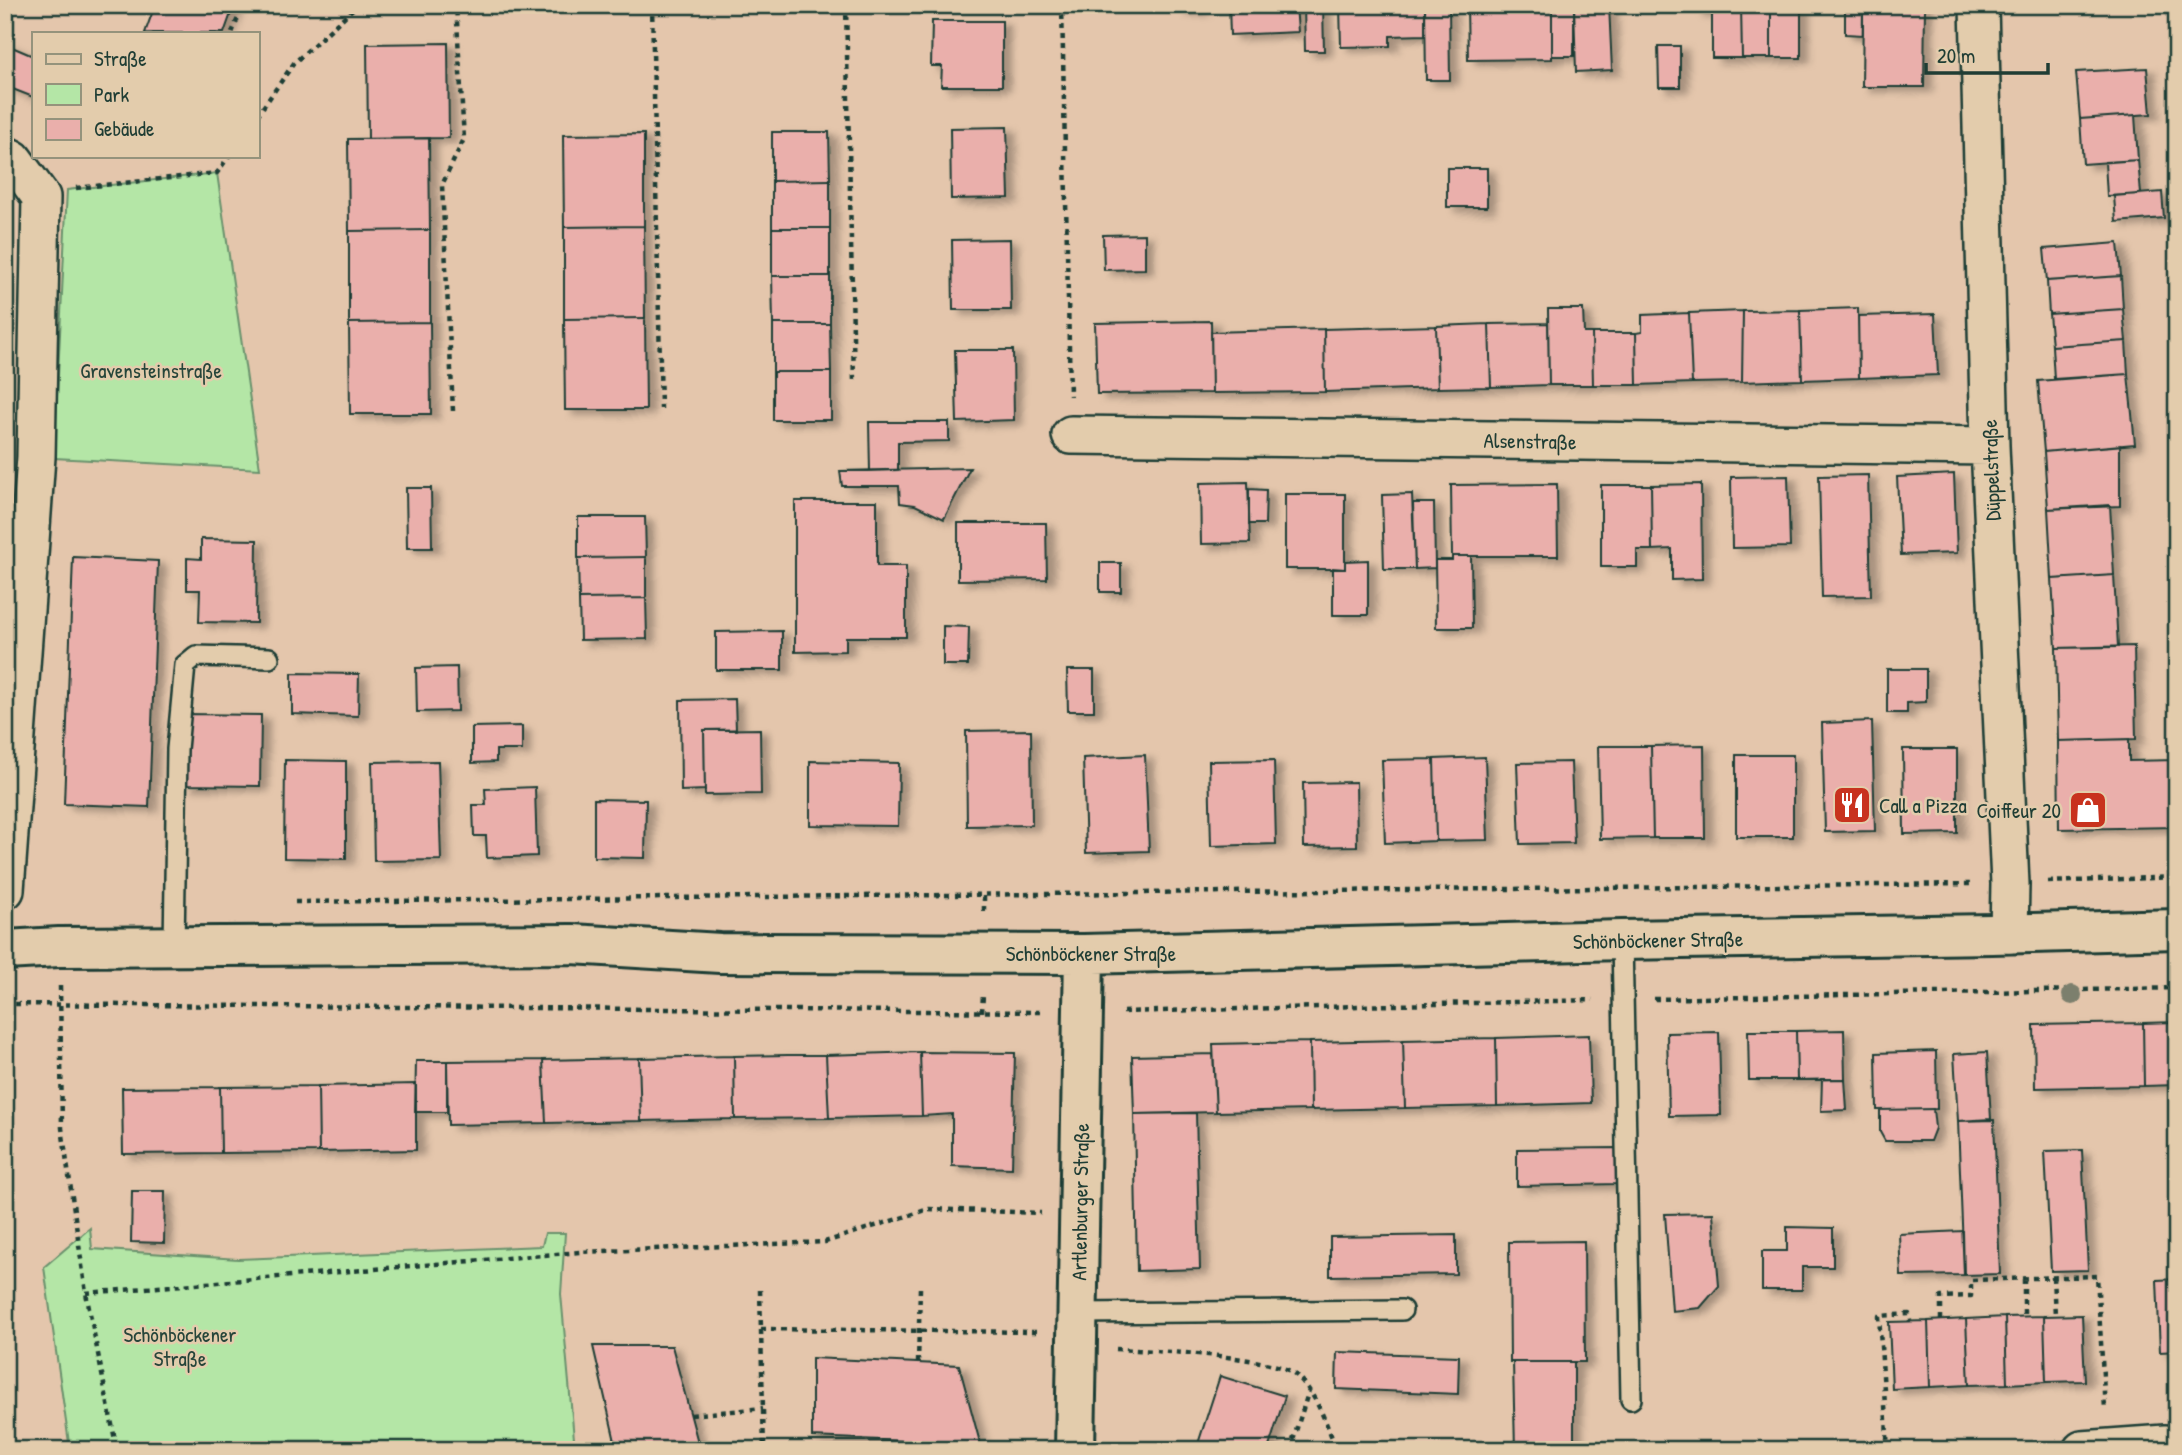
<svg xmlns="http://www.w3.org/2000/svg" width="2182" height="1455" viewBox="0 0 2182 1455" font-family="'Patrick Hand',sans-serif">
	<defs>
		<filter id="shadow"><feDropShadow dx="8" dy="4.5" stdDeviation="3.5" flood-color="#0004"/></filter>
	</defs>
	<rect width="100%" height="100%" fill="#e4c6ac"/>
	<filter id="ink" filterUnits="userSpaceOnUse"><feTurbulence type="fractalNoise" baseFrequency=".0143" numOctaves="2"/><feDisplacementMap in="SourceGraphic" scale="14" xChannelSelector="R" yChannelSelector="G"/><feConvolveMatrix kernelMatrix="1 2 1 2 8 2 1 2 1" color-interpolation-filters="sRGB"/></filter>
	<g filter="url(#ink)">
		<path fill="#b4e6a6" stroke="#6a926d" stroke-width="2" d="M217,173L260,469L54,458L67,190Z
			M90,1228L92,1249L238,1259L542,1246L545,1233H565L561,1294L575,1450H70L44,1267Z"/>
		<path fill="#eaafab" stroke="#1f3d34" stroke-width="2" filter="url(#shadow)" d="M155,5H234L224,33H145Z
			M1178,5H1200V10H1179Z
			M1229,5H1296L1298,32L1230,35Z
			M1304,5H1323L1324,51H1305Z
			M1340,5H1425V35L1390,36V46L1341,47Z
			M1425,5H1449L1450,80H1426Z
			M1467,5H1552V59L1468,60Z
			M1552,5H1574V56H1552Z
			M1574,5H1609L1612,70L1576,72Z
			M1696,5H1712V12H1696Z
			M1712,5H1741L1742,58H1712Z
			M1741,5H1771V58H1742Z
			M1771,5H1801V58H1771Z
			M1845,5H1863V35L1845,34Z
			M1863,5H1925L1924,87H1862Z
			M2172,5H2177V66H2173Z
			M932,21H1002V86H941L942,66H931Z
			M448,43L449,138L368,139L367,44Z
			M5,44L33,56V97L5,86Z
			M1658,46H1680V87H1659Z
			M2147,68L2151,114L2080,119L2076,72Z
			M2135,115L2138,160L2083,164L2080,119Z
			M1007,127L1009,198L951,199L950,128Z
			M772,132H829L830,180L772,181Z
			M644,134V226L564,227L563,135Z
			M429,138L430,230L349,231L348,139Z
			M2138,160L2141,194L2107,196L2105,162Z
			M1447,168H1487V207H1447Z
			M830,180V228H772V181Z
			M2162,192L2164,218L2116,222L2114,196Z
			M644,226L645,318L564,319V227Z
			M772,228H830V276H772Z
			M430,230V322L349,323V231Z
			M1145,234V269L1104,270L1103,235Z
			M1010,239L1011,310H953L952,240Z
			M2118,243L2121,276L2047,281L2044,249Z
			M772,276H830V324H773Z
			M2121,276L2123,309L2049,314L2047,281Z
			M1858,308L1859,378L1802,380L1800,310Z
			M1548,309H1583L1584,333H1592L1593,385H1549Z
			M2123,309L2126,341L2052,346L2049,314Z
			M1800,310L1802,380L1742,382L1743,311Z
			M1743,311L1742,382L1692,383L1689,313Z
			M1689,313L1692,383L1637,385L1636,333L1642,332V315Z
			M1935,314L1938,375L1859,378L1858,316Z
			M645,318L646,410H565L564,319Z
			M1211,321L1212,393L1097,394L1095,323Z
			M430,322L431,414H350L349,323Z
			M1548,323L1549,385L1491,387L1489,324Z
			M773,324H830L831,372H773Z
			M1489,324L1491,387L1438,388L1436,326Z
			M1436,326L1438,388L1325,392L1324,329Z
			M1324,329L1325,392L1212,393L1211,332Z
			M1592,333H1636L1637,385H1593Z
			M2126,341L2128,374L2054,379L2052,346Z
			M955,350H1013L1014,420L957,422Z
			M773,372H831V420H773Z
			M2128,374L2135,444L2044,452L2038,381Z
			M869,422H949V441L898,442V470L870,471Z
			M2120,445V506L2048,509L2044,452Z
			M970,468L944,519L915,505L900,503L899,486H842L840,471Z
			M1954,474L1957,553L1901,555L1897,477Z
			M1868,475L1871,596L1822,597L1819,476Z
			M1788,476L1790,547L1732,548L1731,477Z
			M1248,482L1250,543L1201,544L1200,483Z
			M1557,484L1558,556H1452L1451,485Z
			M1701,484L1702,579L1672,580V549L1652,550L1651,485Z
			M1601,485H1651L1652,550H1637V567H1601Z
			M406,488H431L432,548H407Z
			M1249,489L1266,490L1265,524H1249Z
			M1285,494H1345V569H1285Z
			M1412,494L1415,569H1384L1382,495Z
			M795,501H877V566H906V637H846V651L795,652Z
			M1413,503H1434L1435,568L1415,569Z
			M2110,505L2114,575L2052,579L2048,509Z
			M578,517H645L646,557L578,558Z
			M958,523H1046L1047,579L958,580Z
			M201,539L257,540L256,623L199,622L200,590H187V558L201,559Z
			M1452,556H1471L1472,628H1436L1435,560H1452Z
			M73,557L158,561L149,807L64,804Z
			M646,557V598L579,599L578,558Z
			M1368,560V615H1333V568L1345,569V561Z
			M1100,563H1121V592H1100Z
			M2114,575L2118,647L2056,648L2052,579Z
			M646,598L647,639L580,640L579,599Z
			M943,626L969,627L968,665H943Z
			M782,631V670H716V632Z
			M2134,646L2136,739L2058,741L2056,648Z
			M457,667L458,711L417,712L416,668Z
			M1887,669H1926V702L1907,703V713H1887Z
			M1067,670H1094V711H1068Z
			M292,673L359,674L358,716L292,714Z
			M735,699L736,730H704L705,790L681,791L680,700Z
			M185,714L261,715L260,786L185,785Z
			M1872,721L1875,831L1825,832L1822,723Z
			M522,726V750H496V762L472,763V727Z
			M760,729L761,794L705,795L704,730Z
			M1031,730L1032,825L967,826L966,731Z
			M2129,739V761L2177,760V827L2059,829L2058,741Z
			M1704,745L1705,838H1653L1651,746Z
			M1598,746H1651L1653,838L1600,839Z
			M1903,749H1957V833L1904,834Z
			M1145,755L1149,851L1086,853L1083,758Z
			M1736,755H1793V837H1736Z
			M1485,757L1488,840L1436,841L1434,759Z
			M1434,759L1436,841L1385,843L1382,760Z
			M285,760L346,761V859L284,858Z
			M1274,760L1276,844L1211,846L1209,761Z
			M438,761L441,860L374,861L372,762Z
			M810,761L899,763L898,826L810,825Z
			M1571,762L1574,843L1520,844L1517,763Z
			M1356,782L1357,846L1304,847L1303,783Z
			M535,787L537,856L487,858L486,836H474L473,805H486L485,789Z
			M594,799L646,800L645,858L594,857Z
			M2177,1022V1085L2144,1086L2143,1023Z
			M2143,1023L2144,1086L2035,1088L2034,1025Z
			M1844,1030L1845,1079L1797,1080L1796,1031Z
			M1748,1031H1796L1797,1080H1749Z
			M1719,1032L1721,1115L1669,1116L1667,1033Z
			M1589,1035L1591,1103L1497,1106L1496,1038Z
			M1496,1038L1497,1106L1405,1108L1403,1040Z
			M1403,1040L1405,1108L1311,1110L1310,1042Z
			M1310,1042L1311,1110L1216,1112L1213,1044Z
			M1936,1051L1937,1109L1877,1110L1876,1053Z
			M920,1052L1015,1053L1012,1168L952,1166V1114L922,1116Z
			M920,1052L922,1116L829,1118L826,1055Z
			M1987,1052L1991,1119L1958,1121L1954,1054Z
			M1213,1054L1216,1112L1134,1114L1132,1056Z
			M788,1055H826L829,1118L735,1119L734,1056Z
			M734,1056L735,1119L641,1121L639,1058Z
			M639,1058L641,1121L546,1123L543,1060Z
			M543,1060L546,1123L448,1125L447,1061Z
			M416,1061H447V1112H415Z
			M1822,1079H1845L1847,1110L1821,1111Z
			M416,1084V1150L319,1152L318,1086Z
			M318,1086L319,1152L221,1153L220,1087Z
			M220,1087L221,1153L123,1154L122,1088Z
			M1933,1109L1935,1128L1930,1141H1885L1880,1132V1110Z
			M1196,1113L1200,1269L1137,1271L1134,1114Z
			M1994,1120L2000,1274L1964,1275L1958,1121Z
			M1618,1148L1619,1184L1517,1186V1149Z
			M2082,1150L2088,1270L2051,1271L2045,1151Z
			M132,1191H165L164,1243L131,1242Z
			M1713,1213L1719,1286L1700,1308L1672,1311L1665,1214Z
			M1787,1227L1833,1228V1267H1802V1290H1762V1251H1787Z
			M1963,1231L1964,1275L1901,1276L1899,1234Z
			M1456,1235V1274L1330,1276V1237Z
			M1584,1241L1585,1362H1510L1509,1242Z
			M2177,1279V1351L2160,1352L2157,1280Z
			M2082,1315L2085,1381L2046,1382L2044,1316Z
			M2044,1316L2046,1382L2007,1384L2005,1317Z
			M2005,1317L2007,1384L1969,1385L1966,1319Z
			M1966,1319L1969,1385L1930,1387L1928,1321Z
			M1928,1321L1930,1387L1892,1389L1889,1322Z
			M593,1346H672L700,1450H617Z
			M1337,1352L1459,1356L1458,1394L1336,1389Z
			M812,1358L959,1365L982,1450H905L903,1441L812,1437Z
			M1513,1362H1574V1450H1515Z
			M1220,1376L1285,1396L1268,1450H1196Z"/>
		<g fill="none" stroke-linecap="round" stroke-linejoin="round">
			<defs>
				<path id="lane" d="M1622,940L1631,1399
					M174,946L177,749L185,665L196,656L269,658
					M1077,1313L1402,1310"/>
				<path id="street" d="M1979,5L1990,446L2010,884L2009,934
					M5,155L13,159L41,197L36,457L5,890
					M1071,435L1990,446
					M2082,1450L2165,1444"/>
				<path id="secondary" d="M5,950L59,947L572,944L720,953L1084,954L1622,940L1992,934L2177,929
					M1075,1450L1084,954"/>
			</defs>
			<use href="#lane" stroke="#1f3d34" stroke-width="24"/>
			<use href="#street" stroke="#1f3d34" stroke-width="42"/>
			<use href="#secondary" stroke="#1f3d34" stroke-width="44"/>
			<path stroke="#1f3d34" stroke-width="4.5" stroke-dasharray="5 5" stroke-linecap="butt" d="M652,5L661,409
				M846,5L854,382
				M1062,5L1070,396
				M5,8L6,5
				M232,33L243,5
				M257,116L294,63L357,5
				M76,188L217,173L229,156
				M453,411L442,185L464,139L456,5
				M2048,882L2177,877
				M984,896V916
				M295,902L1973,884
				M60,986L62,1128L86,1293L117,1450
				M1654,999L2177,988
				M5,1004L1044,1012
				M982,1012L983,994
				M1123,1012L1593,1000
				M2053,1277L2055,1315
				M2024,1279V1317
				M760,1290L764,1450
				M86,1293L580,1252L825,1242L929,1209L1041,1213
				M1941,1320V1297L1971,1296V1280L2097,1276L2105,1409
				M761,1329L1037,1332
				M1116,1349C1150,1351 1275,1355 1296,1375C1317,1394 1326,1424 1337,1450
				M918,1363L920,1288
				M691,1415L763,1408
				M1290,1450L1309,1390
				M1888,1450L1879,1316L1909,1314L1910,1321"/>
			<use href="#lane" stroke="#e3ccac" stroke-width="19"/>
			<use href="#street" stroke="#e3ccac" stroke-width="37"/>
			<use href="#secondary" stroke="#e3ccac" stroke-width="38"/>
		</g>
		<circle fill="#7c7f6d" cx="2072" cy="995" r="10"/>
	</g>
	<defs>
		<symbol id="restaurant-square" viewBox="-11 -11 22 22"><rect x="-9" y="-9" width="18" height="18" rx="4" fill="#c8321e" stroke="#e3ccac"/><path d="M-5-6h1v4h1v-4h1v4h1v-4h1v5L-1.5 .5V6h-2V.5L-5-1ZM5-6V6H3V1.5H1.5Q1.5-4 5-6Z" fill="#fff"/></symbol>
		<symbol id="shop-square" viewBox="-11 -11 22 22"><rect x="-9" y="-9" width="18" height="18" rx="4" fill="#c8321e" stroke="#e3ccac"/><path d="M-5-2.5h2.3a2.7 3.5 0 0 1 5.4 0H5L5.5 6h-11ZM-1.5-2.5h3a1.5 2.3 0 0 0-3 0Z" fill="#fff"/></symbol>
	</defs>
	<g fill-rule="evenodd">
		<use href="#restaurant-square" x="1830" y="783" width="44" height="44"/>
		<use href="#shop-square" x="2066" y="788" width="44" height="44"/>
	</g>
	<g text-anchor="middle" dominant-baseline="central" stroke-width="5" stroke-linejoin="round" paint-order="stroke">
		<g font-size="21" fill="#26453a" stroke="#e3ccac">
			<text x="151" y="370">Gravensteinstraße</text>
			<text x="180" y="1334">Schönböckener<tspan x="180" dy="24">Straße</tspan></text>
		</g>
		<g font-size="21" fill="#1f3d34" stroke="#e3ccac">
			<text transform="translate(1530 441) rotate(1)">Alsenstraße</text>
			<text transform="translate(1991 470) rotate(-92)">Düppelstraße</text>
			<text transform="translate(1658 940) rotate(-1)">Schönböckener Straße</text>
			<text x="1091" y="953">Schönböckener Straße</text>
			<text transform="translate(1080 1202) rotate(-89)">Artlenburger Straße</text>
		</g>
		<g font-size="21" fill="#1f3d34" stroke="#e3ccac" text-anchor="start">
			<text x="1879" y="805">Call a Pizza</text>
			<text x="2061" y="810" text-anchor="end">Coiffeur 20</text>
		</g>
	</g>
	<rect width="2182" height="1455" fill="none" stroke="#e3ccac" stroke-width="28"/>
	<rect x="14" y="14" width="2154" height="1427" fill="none" stroke="#1f3d34" stroke-width="2.5" filter="url(#ink)"/>
	<rect x="32" y="32" width="228" height="126" fill="#e3ccac" stroke="#95937c" stroke-width="2"/>
	<rect x="46" y="54" width="35" height="10" fill="#e3ccac" stroke="#95937c" stroke-width="2"/>
	<text x="94" y="66" font-size="21" fill="#1f3d34">Straße</text>
	<rect x="46" y="84" width="35" height="21" fill="#b4e6a6" stroke="#95937c" stroke-width="2"/>
	<text x="94" y="102" font-size="21" fill="#1f3d34">Park</text>
	<rect x="46" y="119" width="35" height="21" fill="#eaafab" stroke="#95937c" stroke-width="2"/>
	<text x="94" y="136" font-size="21" fill="#1f3d34">Gebäude</text>
	<path d="M1926 63v10h122v-10" fill="none" stroke="#1f3d34" stroke-width="3.5"/>
	<text x="1937" y="63" font-size="21" fill="#1f3d34" stroke="#e3ccac" stroke-width="5" paint-order="stroke">20 m</text>
</svg>
